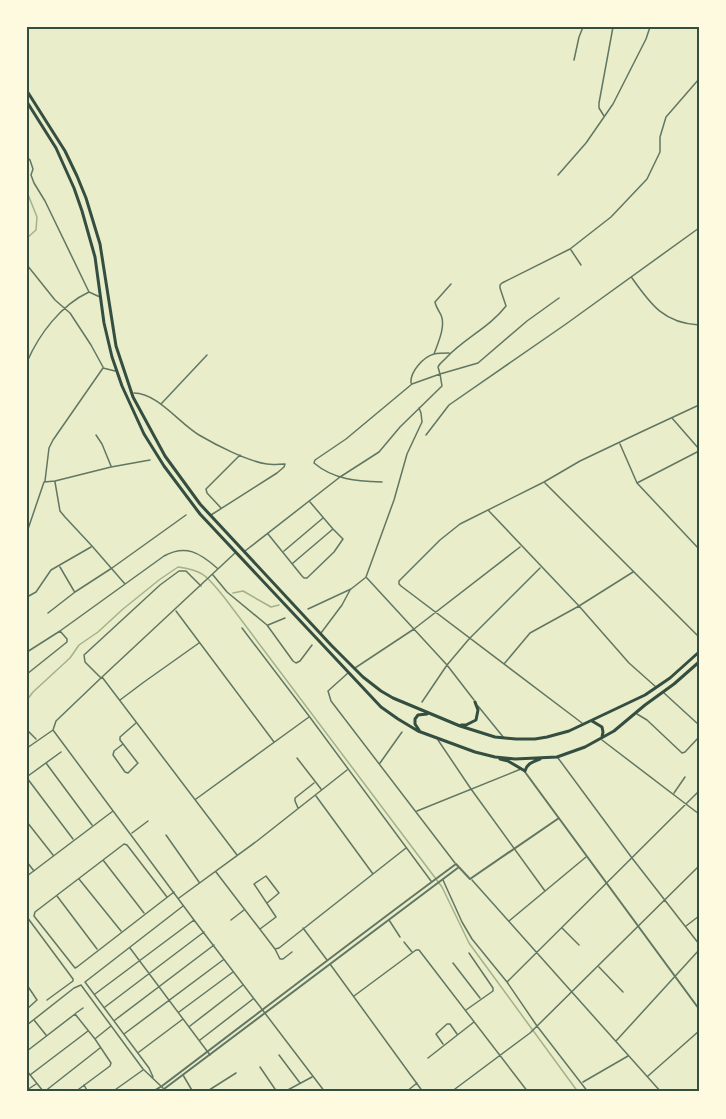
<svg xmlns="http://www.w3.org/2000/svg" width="726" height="1119" viewBox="0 0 726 1119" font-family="Helvetica,sans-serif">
	<rect width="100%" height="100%" fill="#e9edc9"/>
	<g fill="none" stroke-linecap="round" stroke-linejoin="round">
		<path stroke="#a3b18a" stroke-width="1.5" d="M27,186V192L37,217L36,230L27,238
			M233,593L243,591L271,607L279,605
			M27,700L33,692L70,658L79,645L98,632L123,609L159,580L178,567C206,571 207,577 224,597L442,887L469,943L578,1092"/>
		<path stroke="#617663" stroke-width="1.5" d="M574,60L579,37L583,27
			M604,116L599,108V103L613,27
			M27,157L30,160L33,169L31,175L34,183L45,201L89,292
			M558,175L586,143L613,104L646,39L650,27
			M571,250L581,265
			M27,265L55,300L70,313L91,345L103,367
			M632,278C651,305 664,323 699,325
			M559,298L527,321L478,363L440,374L438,367C440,362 444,361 447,357C465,338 490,327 506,306L500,288V285L502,283L570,249L611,217L647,179L660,152V137L666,117L699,79
			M434,354C438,343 446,326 441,315C439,311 436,307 435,302L451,284
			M27,362C39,334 61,305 89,292L100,297
			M411,383C410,372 423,357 434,354C439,353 444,353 449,353
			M134,393C157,393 179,423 199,435C216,445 247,461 267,464C273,465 279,464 285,464L284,467L277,473L211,515
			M161,404L207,355
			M419,408L421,413L422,422L407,454L394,500L366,577L447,665L474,700
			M672,418L699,449
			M96,435L102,444L111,466
			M426,435L449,405L566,324L699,228
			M620,444L637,483L699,549
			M45,481L49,448L53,440L103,368L115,371
			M55,482L60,511L65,517L92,546L125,584
			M545,483L699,637
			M637,483L699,451
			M221,508L207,493L206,489L240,455
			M488,510L579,606L629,663L656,687
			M27,532L44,482L55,481L111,467L150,460
			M268,534L302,576L304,578H307L334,552L343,539L333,529L310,502
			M245,551L340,477L379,452L400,427L442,386L440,374L412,384L346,439L315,460L314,463C334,480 357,481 382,482
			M284,551L323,518
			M235,553L102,677L56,721L53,730L194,920L325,1092
			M293,563L333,529
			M60,567L74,591
			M213,575L227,592L267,625L293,661L296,663L300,661L312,645
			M27,597L36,592L51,570L91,547
			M308,609L351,589L365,578
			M176,611L274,742
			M48,613L75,592L112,568L186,515
			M268,625L285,618
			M242,628L309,716L431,881
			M321,633L342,605L350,590
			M27,652L60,631L164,556C186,544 200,553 217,568
			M504,664L530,633L579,606L633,572
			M355,668L414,629L520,547
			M348,673L328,691L331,701L455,863
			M27,674L67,642V639L60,631
			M100,677L85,662L84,655L160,585L179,571H186L201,586
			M102,677L237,855
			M664,693L699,725
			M120,700L144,682L199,643
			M422,702L447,665L469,639L540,568
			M478,706L504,738
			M637,714L647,720L682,753L685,752L699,737
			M582,723L401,586L399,584V581L440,540L460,524L544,482L580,461L641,432L699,405
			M27,730L36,739
			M438,740L471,789L545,891
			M602,740L699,814
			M123,744L114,751L113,755L125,772L128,773L138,763L137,762L120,740V737L136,723
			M27,748L53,730
			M297,758L321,789
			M558,758L632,858L699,944
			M46,763L92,825
			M380,763L402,732
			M28,776L61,752
			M27,778L73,839
			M674,793L685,777
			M316,796L373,874
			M196,799L309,717
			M298,808L295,801V798L314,783
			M417,811L521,769
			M27,822L53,855
			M132,833L148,821
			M166,835L199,882
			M103,860L144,913
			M27,862L34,871
			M216,872L275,949L280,959H283L292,952
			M27,876L113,811
			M79,879L121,931
			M443,880L462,922L472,939L507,982L537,1026L588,1092
			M472,880L661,1092
			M57,896L97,949
			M167,897L127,845L124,844L35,912L34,916L75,968L77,967L174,892
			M179,898L257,841L347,770
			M27,917L73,979V981L47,1000
			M231,920L244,910
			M389,920L400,937
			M509,921L586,857
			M686,926L699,916
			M303,928L327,960
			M562,928L579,945
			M260,929L276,917L254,884L266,876L279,893L267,903
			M404,942L412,952
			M130,948L210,1055
			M275,949L279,948L406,848
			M453,963L480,998
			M330,964L423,1092
			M599,967L623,992
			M507,982L699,791
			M27,985L37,1000L27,1009
			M95,994L194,920
			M354,996L416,950H419L528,1092
			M105,1007L204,932
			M466,1010L493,991V988L469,953
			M179,1012L233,972
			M76,1013L83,1008
			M34,1020L46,1035
			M115,1020L214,945
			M27,1025L74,988L81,985L143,1069L164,1089
			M190,1026L243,985
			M124,1034L223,960
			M96,1038L111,1026
			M200,1040L253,999
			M616,1041L699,950
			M443,1044L436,1034L447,1024H450L457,1034
			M27,1051L75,1014L95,1039L111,1063L110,1066L75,1092
			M139,1052L183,1019
			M279,1055L300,1083
			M428,1058L474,1022
			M260,1067L277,1092
			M27,1071L43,1091
			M30,1075L88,1031
			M183,1075L193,1092
			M648,1076L699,1031
			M153,1077L149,1068L85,982L183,906
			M583,1082L628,1056
			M84,1085L88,1092
			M27,1090L36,1084
			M44,1092L100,1048
			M112,1092L143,1070
			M206,1092L236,1073
			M284,1092L312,1077
			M406,1092L417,1083
			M451,1092L530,1033L699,866"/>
		<path stroke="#617663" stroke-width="2" d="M525,772L699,1009
			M152,1092L162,1086C260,1012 357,937 456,864L470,879L559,818
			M160,1092L459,867"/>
		<path stroke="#344e41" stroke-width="3" d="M27,91L65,151L77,176L86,198L100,244L116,346L133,397L165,456L200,504L331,645L363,677L381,691L393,698L460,726L495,737L516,739H535L547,737L569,731L645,695L670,678L699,652
			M27,102L56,148L74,188L82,211L95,257L104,323L112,357L122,386L144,434L164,466L200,514L381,707L398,719L418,731L475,752L495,757L515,759L557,757L585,747L614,731L645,705L674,684L699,662
			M592,721L602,727L603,732L602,737
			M461,725H466L476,720L478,710L475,702
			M419,730L415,724V719L418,715L427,714
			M500,759L508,761L525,771C527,763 533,762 540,759"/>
	</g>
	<rect width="726" height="1119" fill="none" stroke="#fefae0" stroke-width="57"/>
	<rect x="28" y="28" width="670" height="1062" fill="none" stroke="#344e41" stroke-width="2"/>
</svg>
